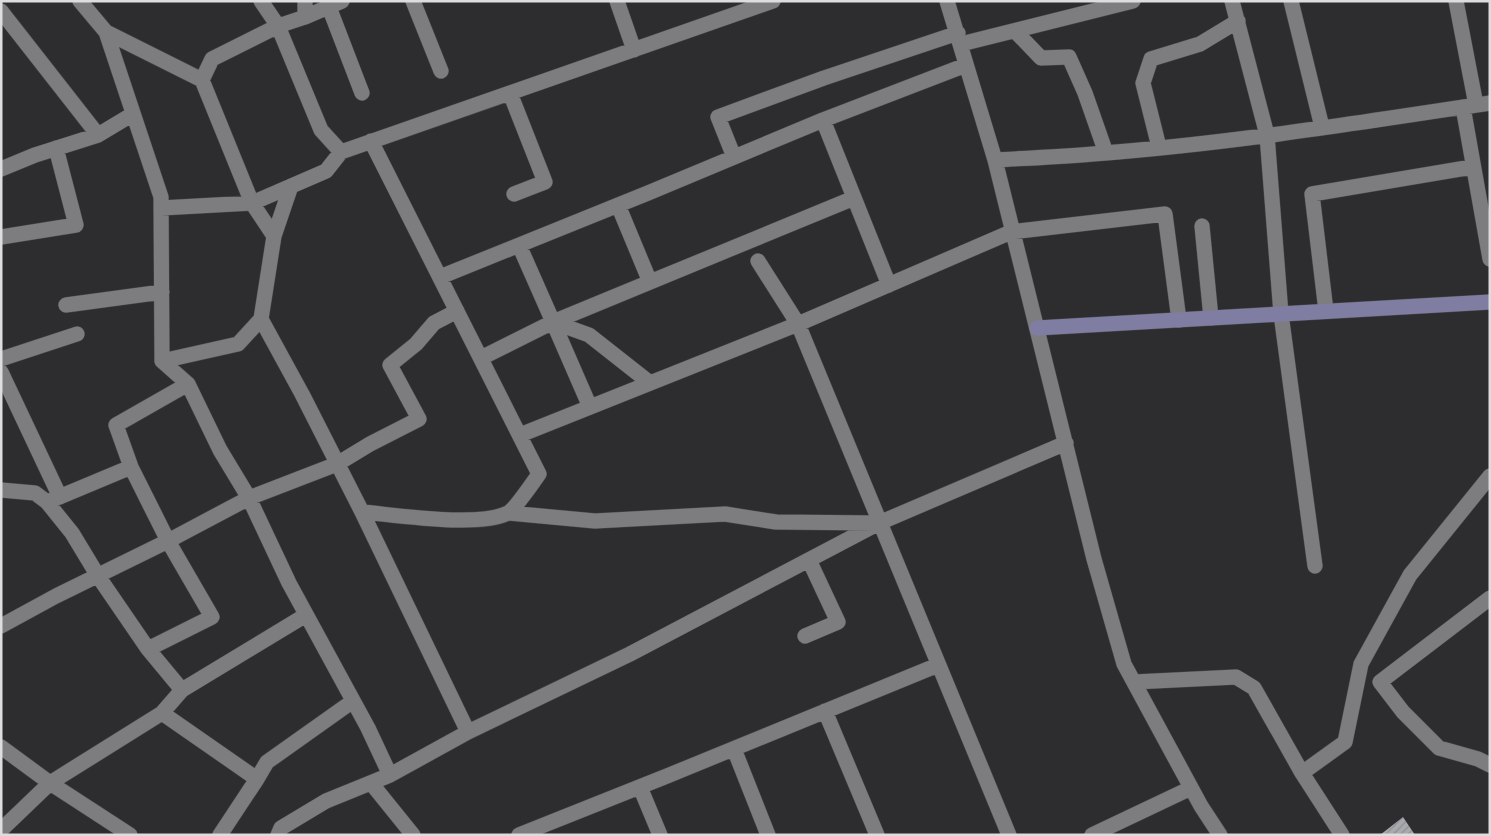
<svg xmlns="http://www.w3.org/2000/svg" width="1491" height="836" viewBox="0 0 1491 836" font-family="Merriweather,serif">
	<defs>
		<pattern id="building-hatch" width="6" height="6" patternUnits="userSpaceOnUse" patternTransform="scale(1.25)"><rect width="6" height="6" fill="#a9aaad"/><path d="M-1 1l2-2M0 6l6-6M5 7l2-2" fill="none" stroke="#8f9092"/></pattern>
	</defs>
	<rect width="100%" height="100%" fill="#2d2d2f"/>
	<path fill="url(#building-hatch)" d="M1403,817L1415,835H1380Z"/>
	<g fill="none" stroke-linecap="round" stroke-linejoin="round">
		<defs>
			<path id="street" d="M80,1L106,32L161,197L162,361L188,384L220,450L249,498L289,583L368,728L390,775
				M261,1L278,26L305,17V1
				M413,1L441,71
				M617,1L634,50
				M947,1L995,160L1094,559L1124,664L1201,806L1220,835
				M1232,1L1267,135L1281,314L1315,566
				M1291,1L1322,127
				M1456,1L1476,105
				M329,7L362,93
				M1,11L98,135L35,155L1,169
				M305,17L342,1
				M1015,31L1041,58L1069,57L1085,93L1106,153
				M106,32L202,80L252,203L274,236
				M961,44L1133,1
				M202,80L212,59L278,26L321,130L341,152L773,1
				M510,93L545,182L514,194
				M1463,107L1490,259
				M823,120L889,285
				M98,135L133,114
				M1159,147L1143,83L1151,59L1200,44L1238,21
				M734,157L718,117L824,78L958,33
				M995,160C1027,158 1061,157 1093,154C1226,144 1358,123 1490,103
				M618,205L650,282L854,198
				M161,208L252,203L326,171L341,152
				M1202,226L1211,318
				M1,237L76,225L56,148
				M519,245L553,322L589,335L650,383
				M758,261L798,324L1009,835
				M440,277L648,193L823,120L966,65
				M66,305L162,292
				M1326,311L1312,194L1472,167
				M261,319L302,394L362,512C397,515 478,528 508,513C515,509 534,481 539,474L371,141
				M553,322L590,407
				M481,358L553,322L650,282
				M1,359L77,334
				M162,361L238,344L261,319L274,236L291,186
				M1,372L60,497
				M520,435L798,324L1011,232L1165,214L1179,320
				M1,490L35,493L47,502L72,533L98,576L148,649L182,690
				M52,500L131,467
				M362,512L468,732
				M509,513L595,521L725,514L776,522L877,523
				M1490,598L1380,682L1403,712L1439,748L1478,759L1490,765
				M1,626L56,596L168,541L131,467L116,425L188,384
				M805,636L838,622L809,560
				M148,649L212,617L168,541L249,498L337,464L370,444L419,419L390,365L416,344L434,323L457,311
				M1134,682L1236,677L1254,688L1302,773L1342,835
				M825,711L877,835
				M162,713L257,779L220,835
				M1,747L50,783L130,835
				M734,749L768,835
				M1302,773L1345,742L1361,664L1410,575L1490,476
				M257,779L267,762L353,701
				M371,783L413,835
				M640,787L660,835
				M1,830L50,783L162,713L182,690L306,615
				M278,835L281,828L326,801L390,775L468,732L630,654L879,523L1066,443
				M519,835L667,776L938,665
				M1092,835L1191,788"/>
			<path id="secondary" d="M1037,328L1490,302"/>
		</defs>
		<use href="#street" stroke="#49494c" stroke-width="16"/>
		<use href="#secondary" stroke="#49494c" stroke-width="16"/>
		<use href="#street" stroke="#7d7d80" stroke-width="15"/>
		<use href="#secondary" stroke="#807da3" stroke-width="15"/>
	</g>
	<rect width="1491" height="836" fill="none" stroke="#dddddf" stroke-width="5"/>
</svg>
